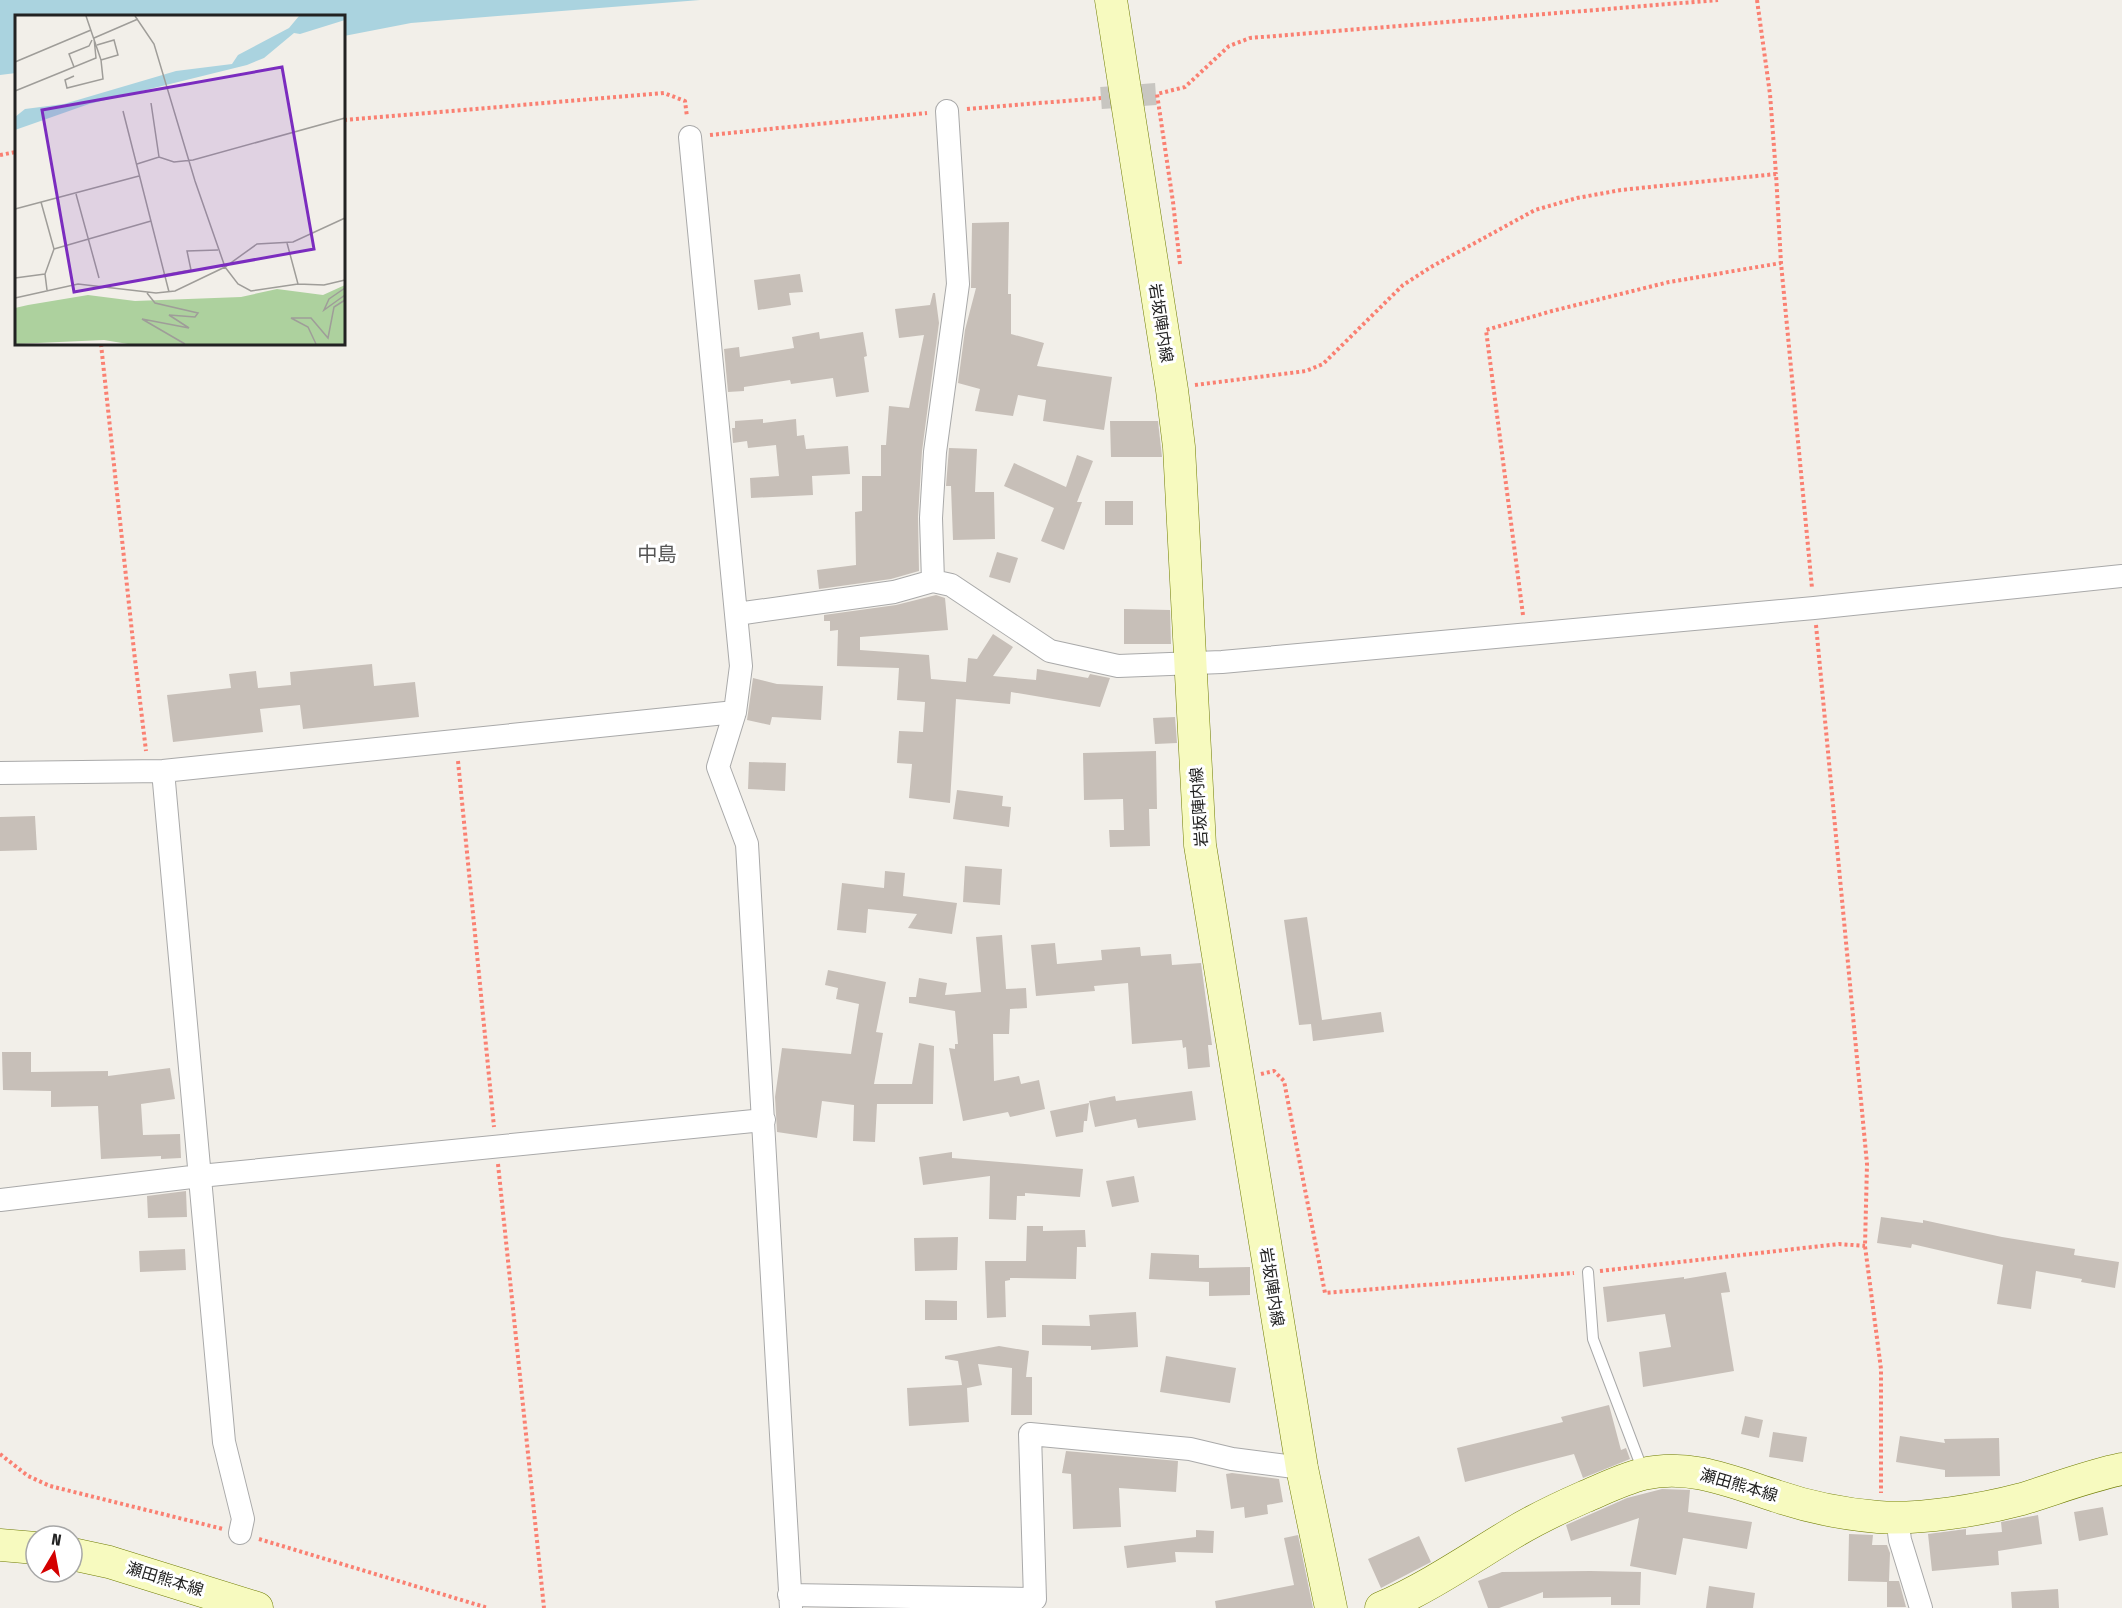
<svg xmlns="http://www.w3.org/2000/svg" width="2122" height="1608" viewBox="0 0 2122 1608" font-family="'Fira Sans Condensed','Noto Sans JP',sans-serif">
	<rect width="100%" height="100%" fill="#f2efe9"/>
	<path fill="#aad3df" d="M0,0H700L411,23L344,36V16H16V73L0,75Z"/>
	<path fill="#c7bfb8" d="M1009,222L1008,294H1011V334L1044,343L1037,366L1112,377L1104,430L1043,421L1046,400L1018,395L1013,416L975,411L980,389L958,383L965,330L976,288H971L972,223Z
		M800,274L803,292L789,293L791,305L758,310L754,280Z
		M933,293H935L939,323L922,451L918,517L919,571L891,579L819,589L817,570L856,565L855,512L862,511V476H881V445H886L889,406L909,408L924,335L899,338L895,309L930,305Z
		M819,332L820,339L863,332L867,356L864,357L869,392L836,397L833,378L791,384L790,380L744,387V391L728,392L724,349L739,347L740,357L794,348L792,337Z
		M763,419V423L796,419L797,436L804,435L806,449L848,446L850,474L812,476L813,495L751,498L750,478L779,476L776,445L748,448L747,441L733,443L732,428H735V421Z
		M1110,421H1158L1162,457H1111Z
		M949,448L977,449L975,492H994L995,539L953,540L951,486H946Z
		M1077,455L1093,461L1077,502H1082L1064,550L1041,541L1054,508L1004,486L1014,463L1066,487Z
		M1105,501H1133V525H1105Z
		M997,552L1018,558L1010,583L989,577Z
		M936,595L945,598L948,630L860,637V650L929,655L931,679L966,682L968,658L977,659L993,634L1013,647L993,676L1036,680L1037,669L1088,678L1090,674L1110,678L1100,707L1011,692L1010,704L956,699L950,803L909,798L912,764L897,763L899,731L923,732L925,702L897,700L899,668L837,666L838,630L830,631V621H824V615L896,605Z
		M1124,609L1170,610L1171,644H1124Z
		M372,664L374,686L415,682L419,717L303,729L300,705L260,709L263,732L173,742L167,695L231,688L229,674L256,671L258,688L291,685L290,672Z
		M753,678L777,684L823,686L821,720L772,717L770,725L747,720Z
		M1175,717L1177,743L1155,744L1153,718Z
		M1156,751L1157,809H1149L1150,846L1110,847L1109,830H1124L1123,799L1084,800L1083,753Z
		M749,762L786,763L785,791L748,789Z
		M957,790L1003,796L1002,806L1011,807L1009,827L953,819Z
		M35,816L37,850L0,851V817Z
		M965,866L1002,869L1000,905L963,902Z
		M885,871L905,873L903,896L957,903L952,934L908,928L917,914L868,909L866,933L837,930L842,883L884,888Z
		M1307,917L1322,1020L1381,1012L1384,1032L1313,1041L1311,1024L1299,1025L1284,920Z
		M1002,935L1006,989L1026,988L1027,1008L1010,1009L1009,1034H993L994,1081L1019,1076L1021,1084L1039,1080L1045,1109L1010,1117L1008,1112L963,1121L949,1048L955,1049V1044H958L955,1011L909,1003V997H916L919,978L947,983L945,995L981,992L976,937Z
		M1055,943L1057,964L1102,960L1101,950L1140,947L1141,956L1171,954L1172,965L1201,963L1212,1045H1208L1210,1067L1188,1069L1186,1047L1183,1048L1182,1040L1132,1044L1128,983L1094,986L1095,991L1036,996L1031,945Z
		M828,970L886,982L876,1032L883,1033L874,1084H912L919,1043L934,1046L933,1104H877L875,1142L853,1141L854,1105L822,1101L817,1138L777,1132L775,1097L782,1048L851,1054L859,1004L836,999L838,988L825,985Z
		M2,1052H31V1072L108,1071V1076L170,1068L175,1099L141,1104L143,1135L180,1134L181,1158L161,1159V1156L101,1159L98,1106L51,1107V1091L3,1090Z
		M1192,1091L1196,1120L1138,1128L1136,1119L1095,1127L1089,1101L1115,1096L1116,1101Z
		M1089,1103L1087,1121H1084L1083,1132L1056,1137L1050,1111Z
		M952,1152V1158L1083,1169L1080,1197L1025,1193V1196H1017L1016,1220L989,1219L990,1176L923,1185L919,1157Z
		M1134,1176L1139,1202L1112,1207L1106,1181Z
		M186,1191L187,1217L148,1218L147,1196Z
		M1881,1217L1923,1223V1220L2002,1237L2075,1249L2074,1255L2119,1262L2115,1288L2081,1282L2082,1279L2036,1271L2031,1309L1997,1304L2003,1265L1912,1244L1911,1248L1877,1243Z
		M1027,1226H1043V1231L1085,1230L1086,1247H1077L1076,1279L1010,1278V1280L1005,1281L1006,1317L987,1318L985,1261H1026Z
		M958,1237L957,1270L915,1271L914,1238Z
		M185,1249L186,1270L140,1272L139,1251Z
		M1151,1253L1199,1255V1268L1250,1267V1295L1209,1296V1282L1149,1279Z
		M1726,1272L1730,1292L1721,1293L1734,1371L1643,1387L1639,1352L1671,1347L1665,1314L1607,1322L1603,1287L1684,1277V1279Z
		M925,1300L957,1301V1320H925Z
		M1136,1312L1138,1347L1091,1350V1346L1042,1345V1325L1090,1326L1089,1315Z
		M999,1346L1029,1351L1026,1377H1032V1415H1011L1012,1368L978,1364L982,1385L967,1388L969,1422L909,1426L907,1388L962,1385L958,1361L945,1359V1356Z
		M1166,1356L1236,1368L1230,1403L1160,1392Z
		M1609,1405L1621,1450L1626,1448L1630,1459L1583,1478L1574,1454L1465,1482L1457,1448L1563,1422L1561,1417Z
		M1745,1416L1763,1420L1759,1438L1741,1434Z
		M1773,1432L1807,1437L1803,1462L1769,1457Z
		M1900,1436L1945,1443L1944,1439L1999,1438L2000,1476L1945,1477V1470L1896,1462Z
		M1066,1451L1178,1461L1176,1492L1119,1488L1121,1527L1073,1529L1071,1474L1062,1473Z
		M1232,1473L1279,1479L1283,1502L1267,1505L1268,1514L1245,1518L1244,1507L1231,1509L1226,1474Z
		M1662,1489L1690,1490L1688,1512L1752,1522L1747,1549L1683,1538L1676,1575L1630,1566L1639,1518L1571,1541L1566,1525L1627,1498Z
		M2103,1507L2108,1535L2079,1541L2074,1512Z
		M2038,1515L2042,1544L1998,1551L1999,1565L1932,1571L1928,1534L1966,1529V1535L2002,1532L2001,1522Z
		M1196,1530L1214,1531L1213,1553L1175,1552L1176,1562L1127,1568L1124,1546L1196,1537Z
		M1849,1534L1873,1535L1872,1545H1887L1890,1553L1889,1581H1899L1906,1607H1887V1582L1848,1581Z
		M1298,1535L1313,1608H1216L1215,1601L1294,1585L1284,1538Z
		M1419,1536L1431,1562L1381,1588L1368,1559Z
		M1590,1571L1641,1572L1640,1605H1611V1597L1543,1598V1592L1499,1608H1488L1478,1581L1502,1572Z
		M1709,1586L1755,1593L1753,1608H1706Z
		M2058,1589L2059,1608H2012L2011,1592Z"/>
	<g fill="none" stroke-linecap="round" stroke-linejoin="round">
		<path stroke="#c8c6c1" stroke-width="22" stroke-dasharray="22 11" stroke-linecap="butt" d="M1101,98L1157,94"/>
		<defs>
			<path id="service" d="M1588,1272L1593,1339L1643,1471"/>
			<path id="minor" d="M690,137L741,666L735,712L718,767L747,844L791,1608
				M933,581L931,518L935,452L958,284L947,111
				M737,614L894,592L933,581L951,585L1050,651L1118,666L1222,662L1814,608L2122,576
				M163,771L224,1442L243,1519L240,1533
				M0,773L163,771L735,712
				M0,1200L200,1176L764,1120
				M1897,1517L1900,1540L1921,1608
				M789,1595L1035,1599L1030,1434L1190,1449L1232,1459L1302,1468"/>
			<path id="secondary" d="M1111,0L1172,390L1179,447L1200,845L1302,1468L1331,1608
				M0,1545L36,1548
				M72,1554L109,1562L257,1608
				M1381,1608C1427,1588 1468,1560 1511,1534C1534,1520 1559,1508 1584,1497C1603,1489 1623,1479 1643,1474C1690,1463 1732,1482 1776,1496C1808,1507 1843,1514 1878,1517C1919,1520 1981,1510 2022,1499C2055,1489 2088,1476 2122,1469"/>
		</defs>
		<use href="#service" stroke="#a9a9a9" stroke-width="12"/>
		<use href="#minor" stroke="#a9a9a9" stroke-width="24"/>
		<use href="#secondary" stroke="#707d05" stroke-width="33"/>
		<path stroke="#fa8072" stroke-width="4" stroke-dasharray="3 3" stroke-linecap="butt" d="M1757,0L1770,94L1776,174
			M967,109L1101,98
			M344,120L664,93L685,101L687,117
			M710,135L927,113
			M0,155L16,152
			M1180,264L1173,202L1157,94L1185,87L1229,46L1250,38L1718,0
			M101,344L134,651L146,751
			M1195,385L1306,371L1323,364L1403,285L1431,267L1535,210L1577,198L1621,190L1776,174L1781,263L1812,588
			M1523,615L1486,330L1552,311L1669,282L1781,263
			M1816,625L1867,1164L1865,1246L1881,1369V1493
			M458,761L494,1127
			M1261,1074L1274,1071L1284,1081L1325,1293L1574,1273
			M498,1164L544,1608
			M1600,1271L1839,1244L1865,1246
			M0,1454L28,1476L50,1486L223,1529
			M259,1539L488,1608"/>
		<use href="#service" stroke="#fff" stroke-width="10"/>
		<use href="#minor" stroke="#fff" stroke-width="22"/>
		<use href="#secondary" stroke="#f7fabf" stroke-width="32"/>
	</g>
	<g text-anchor="middle" dominant-baseline="central" stroke-width="6" stroke-linejoin="round" paint-order="stroke">
		<g font-size="16" fill="#222" stroke="#fff">
			<text transform="translate(1161 323) rotate(81)">岩坂陣内線</text>
			<text transform="translate(1199 807) rotate(-94)">岩坂陣内線</text>
			<text transform="translate(1272 1287) rotate(81)">岩坂陣内線</text>
			<text transform="translate(1739 1485) rotate(16)">瀬田熊本線</text>
			<text transform="translate(165 1579) rotate(17)">瀬田熊本線</text>
		</g>
		<g font-size="20" fill="#555" stroke="#fff">
			<text x="657" y="554">中島</text>
		</g>
	</g>
	<g transform="translate(15 15)">
		<rect width="330" height="330" fill="#f2efe9"/>
		<path d="M330,270V329H113L89,325L0,329V293L13,290L73,280L120,286L226,282L262,274L308,280Z" fill="#add19e"/>
		<path d="M284,1H330V5L285,19L279,18L249,43L232,50L74,89L0,115V102L10,94L49,89L161,56L217,49L223,40L274,13Z" fill="#aad3df"/>
		<path fill="none" stroke="#9f9d99" stroke-width="1.5" d="M120,1L139,29L180,166L210,252M79,23L123,4M77,25L74,31L54,39L59,52L81,43L79,23M82,30L99,25L103,40L86,45M0,47L76,15M59,61L50,65L52,73L88,64L86,45L71,1M0,76L59,52M136,88L144,142M108,96L154,277M122,149L144,142L159,147L178,145L330,103M61,179L84,263M26,187L39,234L30,259L32,275M0,194L124,161M272,228L283,269L309,270L330,265M39,234L136,206M210,252L223,269L236,276L283,269M148,260L176,255L172,236L203,235M0,263L30,259M330,273L314,284L309,295L330,280M132,278L140,288L183,298L180,302L154,300L174,313L127,304L170,329M0,283L63,269L141,278L160,276L210,252L242,229L278,227L330,203M301,329L293,312L276,303H296L313,323L319,292L330,285"/>
		<path fill="#7b2cbf" fill-opacity="0.15" stroke="#7b2cbf" stroke-width="3" d="M267,52L299,234L59,277L27,95Z"/>
		<rect width="330" height="330" fill="none" stroke="#222" stroke-width="3"/>
	</g>
	<g transform="translate(54 1554) rotate(10)"><circle r="28" fill="#ffffff" stroke="#a7a7a7" stroke-width="1.5"/>
	<path d="M0-4.5L10 22L0 15L-10 22Z" fill="#d40000"/>
	<text y="-9" font-size="16" font-weight="bold" text-anchor="middle" fill="#222222">N</text>
	</g>
</svg>
